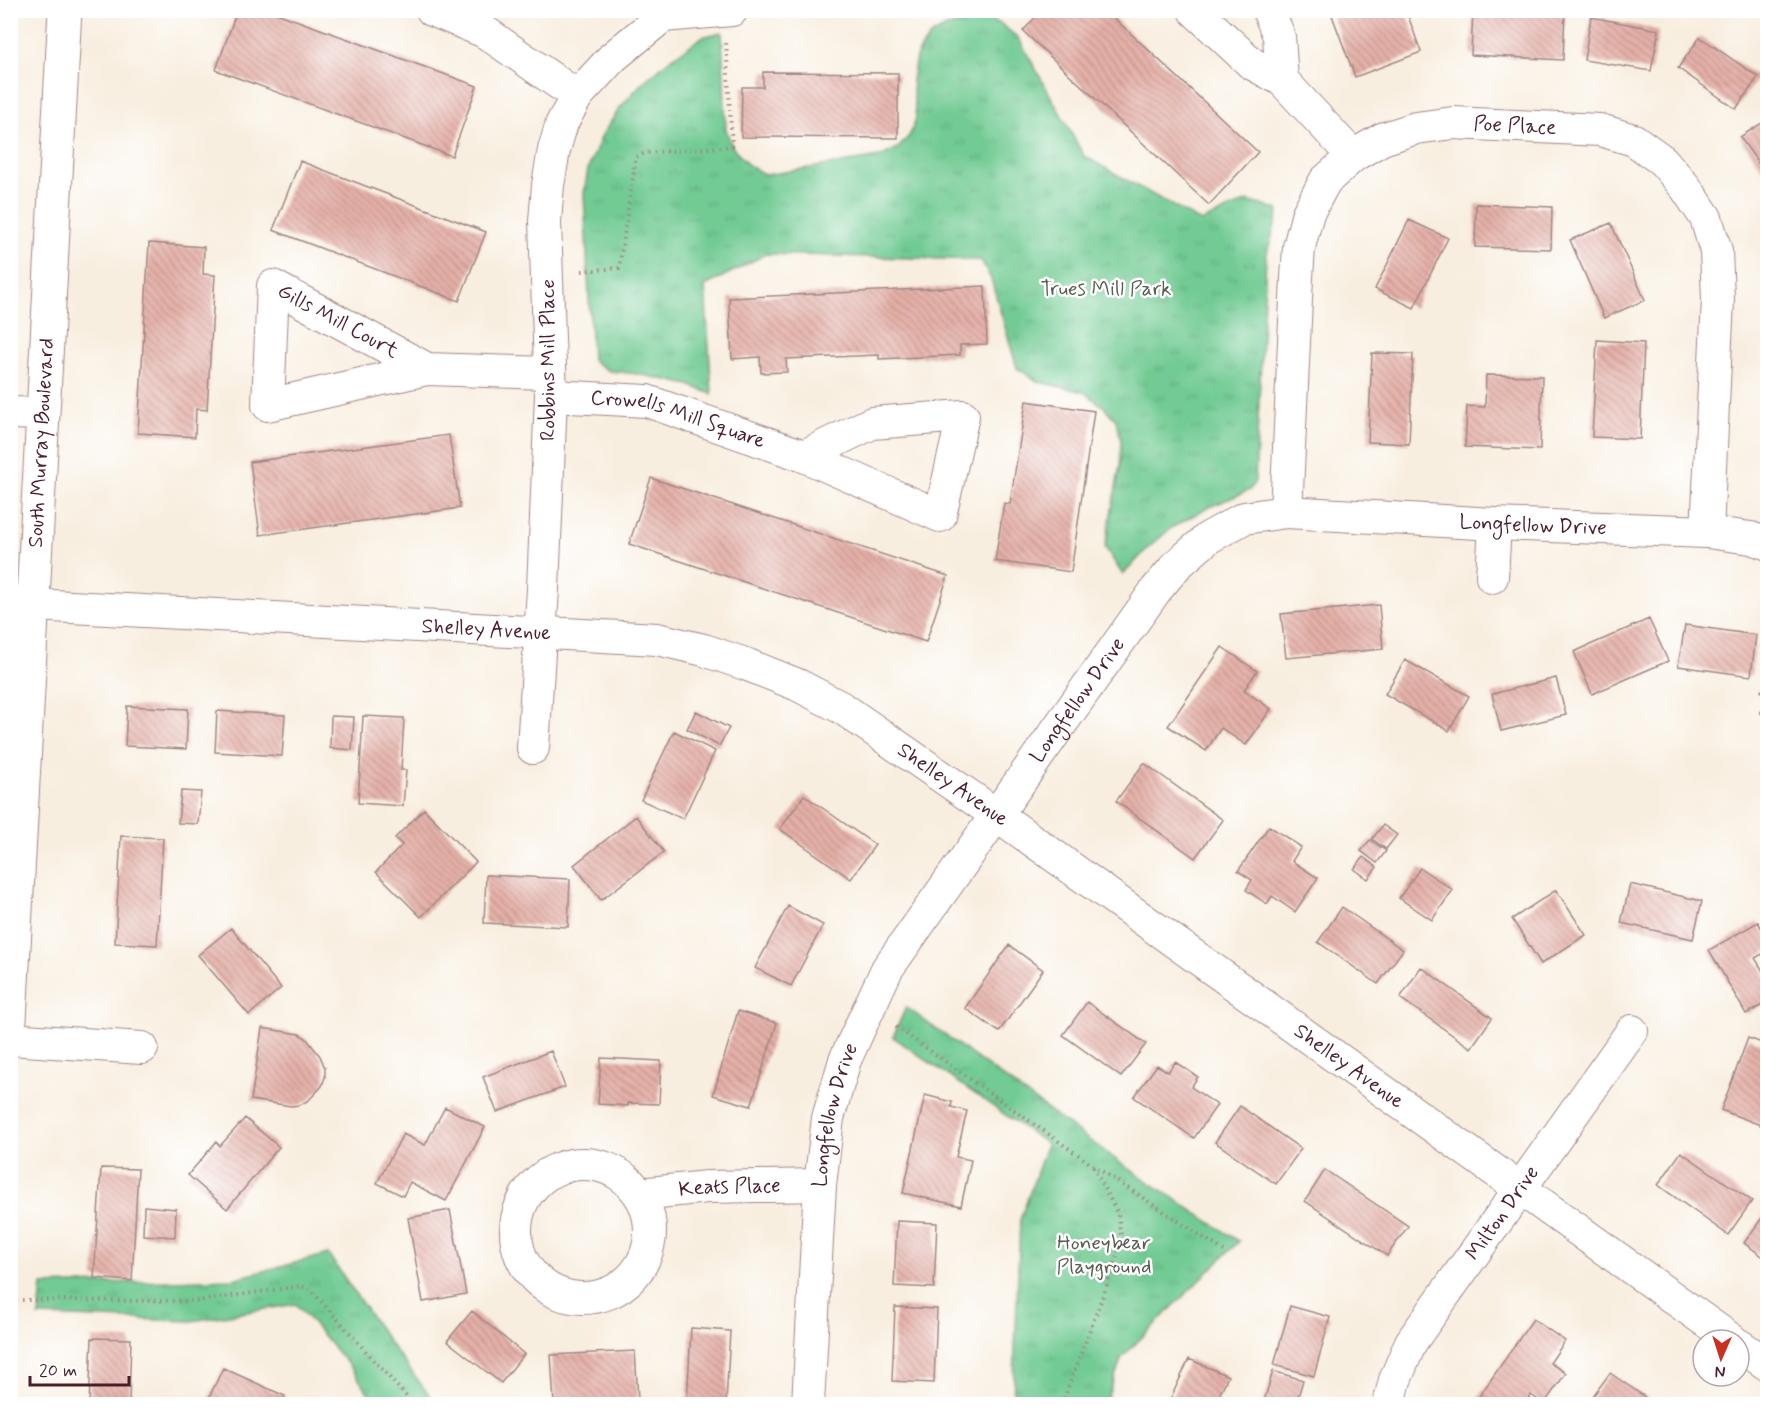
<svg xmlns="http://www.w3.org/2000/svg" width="1778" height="1415" viewBox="0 0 1778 1415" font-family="Mynerve,sans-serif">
	<defs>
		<pattern id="grass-tufts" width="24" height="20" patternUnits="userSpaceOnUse" patternTransform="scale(1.5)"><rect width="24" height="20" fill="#71cb93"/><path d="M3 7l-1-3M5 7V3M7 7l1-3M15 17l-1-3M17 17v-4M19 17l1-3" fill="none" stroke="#63ae7f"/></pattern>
		<pattern id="building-back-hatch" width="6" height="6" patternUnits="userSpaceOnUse" patternTransform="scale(1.5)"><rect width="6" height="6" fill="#e5b1a8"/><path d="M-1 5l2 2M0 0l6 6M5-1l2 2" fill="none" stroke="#bc8f89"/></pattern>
	</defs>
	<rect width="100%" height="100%" fill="#fff"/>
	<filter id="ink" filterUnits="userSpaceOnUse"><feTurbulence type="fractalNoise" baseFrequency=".0167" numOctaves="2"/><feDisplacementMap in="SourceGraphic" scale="12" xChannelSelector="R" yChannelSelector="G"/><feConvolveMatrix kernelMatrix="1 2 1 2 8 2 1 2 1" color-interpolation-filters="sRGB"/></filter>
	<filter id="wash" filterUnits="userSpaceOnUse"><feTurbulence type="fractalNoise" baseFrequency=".008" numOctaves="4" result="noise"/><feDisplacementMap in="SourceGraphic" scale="24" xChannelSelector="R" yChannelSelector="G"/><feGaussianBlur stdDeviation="1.35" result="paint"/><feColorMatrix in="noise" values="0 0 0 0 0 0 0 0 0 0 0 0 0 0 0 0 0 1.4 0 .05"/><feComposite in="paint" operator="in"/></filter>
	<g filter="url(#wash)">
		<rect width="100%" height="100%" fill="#f8eedf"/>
		<path fill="url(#grass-tufts)" stroke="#5e755f" stroke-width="1.5" d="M988,18L1001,24L1019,39L1084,156L1201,222L1247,201L1279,210L1266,257L1255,481L1250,490L1203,510L1171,528L1146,550L1123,575L1105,547L1120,466L1121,441L1116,420L1104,407L1084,392L1039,382L1017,368L991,279L981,260L766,254L705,286L712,394L689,385L667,380L638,374L609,371L592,360L584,193L588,169L602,135L620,108L640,85L668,61L702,37L722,32L726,130L732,146L747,164L765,175L880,157L898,148L910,135L916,118L912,80L916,57L924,44L930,36L946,27Z
			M906,1007L1129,1169L1239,1241L1122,1357L1105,1404H1013L1020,1220L1047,1144L893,1037Z
			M328,1254L388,1341L436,1404H376L352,1369L296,1304L192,1321L39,1316L42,1285L233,1279Z"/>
		<g id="blocks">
			<path fill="url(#building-back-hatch)" d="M237,10H268L477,86L452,156L216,70Z
				M932,10H950V11L934,16Z
				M1042,10H1111L1116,15L1113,17L1258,152L1209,205L1023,31Z
				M1330,10H1406L1421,52L1355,77Z
				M1473,10L1565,12L1563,60L1471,55Z
				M1591,17L1659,30L1651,71L1584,60Z
				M1700,37L1758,77L1736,109L1678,68Z
				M763,72L898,73V138L741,137L742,87H763Z
				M1768,119V177L1740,137Z
				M300,161L486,232L459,301L273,230Z
				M1476,204L1552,207L1551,249L1475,247Z
				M1409,220L1448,238L1414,308L1375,289Z
				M1611,223L1645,300L1604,318L1570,240Z
				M149,243L204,247L203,274L215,275L207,410L196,409L195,437L138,433Z
				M985,286L987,344L960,345V355L879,359V355L786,359L787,372L761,373L760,357L732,359L729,298Z
				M1597,340L1644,343L1640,439L1592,437Z
				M1372,353L1413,354L1409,444L1368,442Z
				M1486,375L1542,376L1540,450L1465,447L1467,406L1485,407Z
				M1026,401L1094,411L1071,572L995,561L1004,503L1010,504Z
				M449,435L460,508L260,535L250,462Z
				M651,478L948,576L926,642L629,544Z
				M1379,605L1383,649L1286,658L1281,614Z
				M1649,619L1668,661L1592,694L1574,652Z
				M1685,625L1756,635L1751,676L1678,666Z
				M1222,647L1257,671L1244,690L1271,709L1246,745L1221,728L1206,751L1168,726Z
				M1405,660L1469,696L1449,731L1385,694Z
				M1556,678L1566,715L1501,731L1492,694Z
				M1768,686V699L1761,691Z
				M127,706L188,709L186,749L125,746Z
				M1768,706V721L1760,712Z
				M217,711L285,715L282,756L215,752Z
				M696,711L729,728L719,746L687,729Z
				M331,716L354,717L352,750L330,748Z
				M363,716L404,718L401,770H406L403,806L358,803Z
				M674,731L715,751L683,819L641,800Z
				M1144,763L1223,820L1195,858L1116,801Z
				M181,791L201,792L198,824L178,823Z
				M804,795L875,845L851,879L780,829Z
				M424,809L476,862L421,917L376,872L402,845L395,838Z
				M636,816L664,852L601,900L574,865Z
				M1383,825L1397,835L1386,849L1372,839Z
				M1269,826L1301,847L1292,861L1318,878L1295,912L1272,896L1267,904L1246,890L1252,880L1238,871Z
				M121,836L163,838L157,945L115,943Z
				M1370,840L1386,851L1377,863L1361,851Z
				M1363,857L1377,867L1368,879L1354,869Z
				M1420,868L1453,890L1432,920L1399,898Z
				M486,875L570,879L568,927L484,923Z
				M1630,884L1702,901L1693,939L1621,923Z
				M1556,890L1586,935L1541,964L1512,919Z
				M788,906L823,925L791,986L755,968Z
				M1342,907L1403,950L1378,984L1318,942Z
				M1758,922L1768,939V951L1755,958L1768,979V1002L1746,1014L1709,950Z
				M231,928L281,988L249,1015L198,955Z
				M1009,945L1043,970L999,1032L965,1008Z
				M1421,967L1492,1018L1471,1048L1400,998Z
				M1087,1002L1146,1044L1121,1077L1063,1035Z
				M738,1011L777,1023L751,1106L713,1095Z
				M262,1028L299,1034L306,1038L320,1056L325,1068V1077L322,1086L309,1100L300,1105L291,1106L251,1100Z
				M1748,1038L1768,1045V1114L1763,1126L1721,1110Z
				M551,1051L565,1087L497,1112L483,1077Z
				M601,1058L661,1061L659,1104L628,1103V1106L598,1104Z
				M1175,1062L1198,1077L1191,1087L1217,1105L1194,1138L1134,1097L1157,1065L1168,1072Z
				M925,1095L952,1102L951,1107L967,1111L956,1157L971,1160L961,1206L903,1193Z
				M1240,1106L1301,1149L1276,1184L1215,1142Z
				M445,1107L485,1127L446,1201L410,1182L403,1196L377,1183L403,1134L425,1145Z
				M245,1118L279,1147L227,1209L188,1175L216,1142L220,1146Z
				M1681,1152L1752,1201L1728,1235L1658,1185Z
				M101,1168L138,1169L132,1281L94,1278Z
				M1325,1170L1408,1226L1387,1256L1305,1201Z
				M144,1206L176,1209L175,1237L143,1235Z
				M1768,1209V1260L1744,1243Z
				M450,1210L466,1294L423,1302L408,1218Z
				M897,1221L937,1223L934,1288L894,1286Z
				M1290,1306L1330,1317L1314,1376L1274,1365Z
				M895,1307L937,1309L934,1383L892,1381Z
				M472,1311L524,1354L501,1383L447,1341Z
				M1533,1319L1565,1341L1550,1363L1566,1373L1544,1404L1531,1395L1524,1404H1474Z
				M691,1328L730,1331L726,1404H687Z
				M92,1338L131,1339L129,1404H89Z
				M635,1351L638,1399L554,1404L551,1355Z
				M1189,1359L1228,1376L1215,1404H1168Z
				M223,1368L285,1396L281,1404H206Z
				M1273,1371L1303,1380L1296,1404H1275L1264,1401Z
				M1610,1373L1655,1404H1587Z
				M891,1401L923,1403V1404H891Z"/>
		</g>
	</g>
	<g filter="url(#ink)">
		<use href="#blocks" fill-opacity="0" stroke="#a18685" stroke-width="1.5"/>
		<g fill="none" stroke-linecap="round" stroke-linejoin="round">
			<defs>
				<g id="street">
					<path d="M432,10L485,32L577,96"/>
					<path d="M1194,10L1251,63L1282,80L1353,156"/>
					<path d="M1268,10L1279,36L1282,80"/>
					<path d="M663,16L732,10"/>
					<path id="s1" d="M427,369L268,405L273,286L427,369L550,373"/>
					<path id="s2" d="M551,396L647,401L804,456L940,516L963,416L872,423L804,456"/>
					<path d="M10,413L43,414"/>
					<path id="s3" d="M1286,512L1297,278L1299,247L1308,213L1325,181L1353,156L1382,139L1416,128L1453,123L1600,130L1634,140L1663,161L1686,188L1706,218L1716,251L1718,299L1707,532"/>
					<path d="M1492,577L1495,524"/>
					<path id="s4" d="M34,605L657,639L704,650L748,665L798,685L842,708L997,815L1732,1340"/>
					<path d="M533,748L543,589L551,396L545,221L548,185L554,150L562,123L577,96L613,57L663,16L665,10"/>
					<path d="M10,1039L142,1048"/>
					<circle cx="583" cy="1231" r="67"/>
					<path id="s5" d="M640,1194L707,1187L820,1185"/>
					<path d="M1739,1345L1768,1365"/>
					<path id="s6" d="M808,1404L820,1185L828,1118L845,1060L887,969L1156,590L1177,565L1208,538L1244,518L1286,512L1495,524L1707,532L1751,538L1768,544"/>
					<path id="s7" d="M1389,1404L1395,1380L1411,1342L1632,1031"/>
				</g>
				<g id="secondary">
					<path id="s8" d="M10,1020L65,10"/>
				</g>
			</defs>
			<use href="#street" stroke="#a18685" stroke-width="34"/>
			<use href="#secondary" stroke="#a18685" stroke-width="35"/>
			<path stroke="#a18685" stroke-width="4" stroke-dasharray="1.5 4.5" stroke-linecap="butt" d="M582,271L619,268L636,157L645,153L732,146L726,41
				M896,1027L1091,1164L1227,1253
				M10,1300L197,1301L301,1286L312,1291L413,1404
				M1062,1404L1116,1261L1121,1236L1118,1214L1093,1167"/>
			<use href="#street" stroke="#fff" stroke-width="32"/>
			<use href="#secondary" stroke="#fff" stroke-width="33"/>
		</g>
	</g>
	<g text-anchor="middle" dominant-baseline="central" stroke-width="5" stroke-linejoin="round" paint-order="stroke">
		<g font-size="21" fill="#4a1f2b" stroke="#fff">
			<text stroke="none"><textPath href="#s3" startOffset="543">Poe Place</textPath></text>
			<text stroke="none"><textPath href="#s1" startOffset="356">Gills Mill Court</textPath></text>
			<text transform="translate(548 360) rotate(-90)">Robbins Mill Place</text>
			<text stroke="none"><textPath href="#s2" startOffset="130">Crowells Mill Square</textPath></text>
			<text stroke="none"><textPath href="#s8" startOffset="578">South Murray Boulevard</textPath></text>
			<text stroke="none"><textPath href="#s6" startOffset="1317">Longfellow Drive</textPath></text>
			<text stroke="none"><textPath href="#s4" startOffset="453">Shelley Avenue</textPath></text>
			<text stroke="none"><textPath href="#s6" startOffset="777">Longfellow Drive</textPath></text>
			<text stroke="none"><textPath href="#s4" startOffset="957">Shelley Avenue</textPath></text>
			<text stroke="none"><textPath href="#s4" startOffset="1443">Shelley Avenue</textPath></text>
			<text stroke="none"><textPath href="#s6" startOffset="291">Longfellow Drive</textPath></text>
			<text stroke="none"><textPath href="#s5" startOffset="90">Keats Place</textPath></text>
			<text stroke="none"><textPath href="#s7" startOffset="224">Milton Drive</textPath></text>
		</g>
		<g font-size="21" fill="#585b4f" stroke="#fff">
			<text x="1106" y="289">Trues Mill Park</text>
			<text x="1104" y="1243">Honeybear<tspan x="1104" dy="24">Playground</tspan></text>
		</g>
	</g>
	<rect width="1778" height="1415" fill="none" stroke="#fff" stroke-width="36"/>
	<g transform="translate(1721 1358) rotate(183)"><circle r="28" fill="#ffffff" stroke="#b7a5aa" stroke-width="1.5"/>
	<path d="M0-4.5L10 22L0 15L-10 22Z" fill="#c8321e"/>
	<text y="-9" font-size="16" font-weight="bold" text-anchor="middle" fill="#4a1f2b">N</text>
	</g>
	<path d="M30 1376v9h99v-9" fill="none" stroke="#4a1f2b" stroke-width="3"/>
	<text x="39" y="1376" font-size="18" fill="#4a1f2b" stroke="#ffffff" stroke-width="4.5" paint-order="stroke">20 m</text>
</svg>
